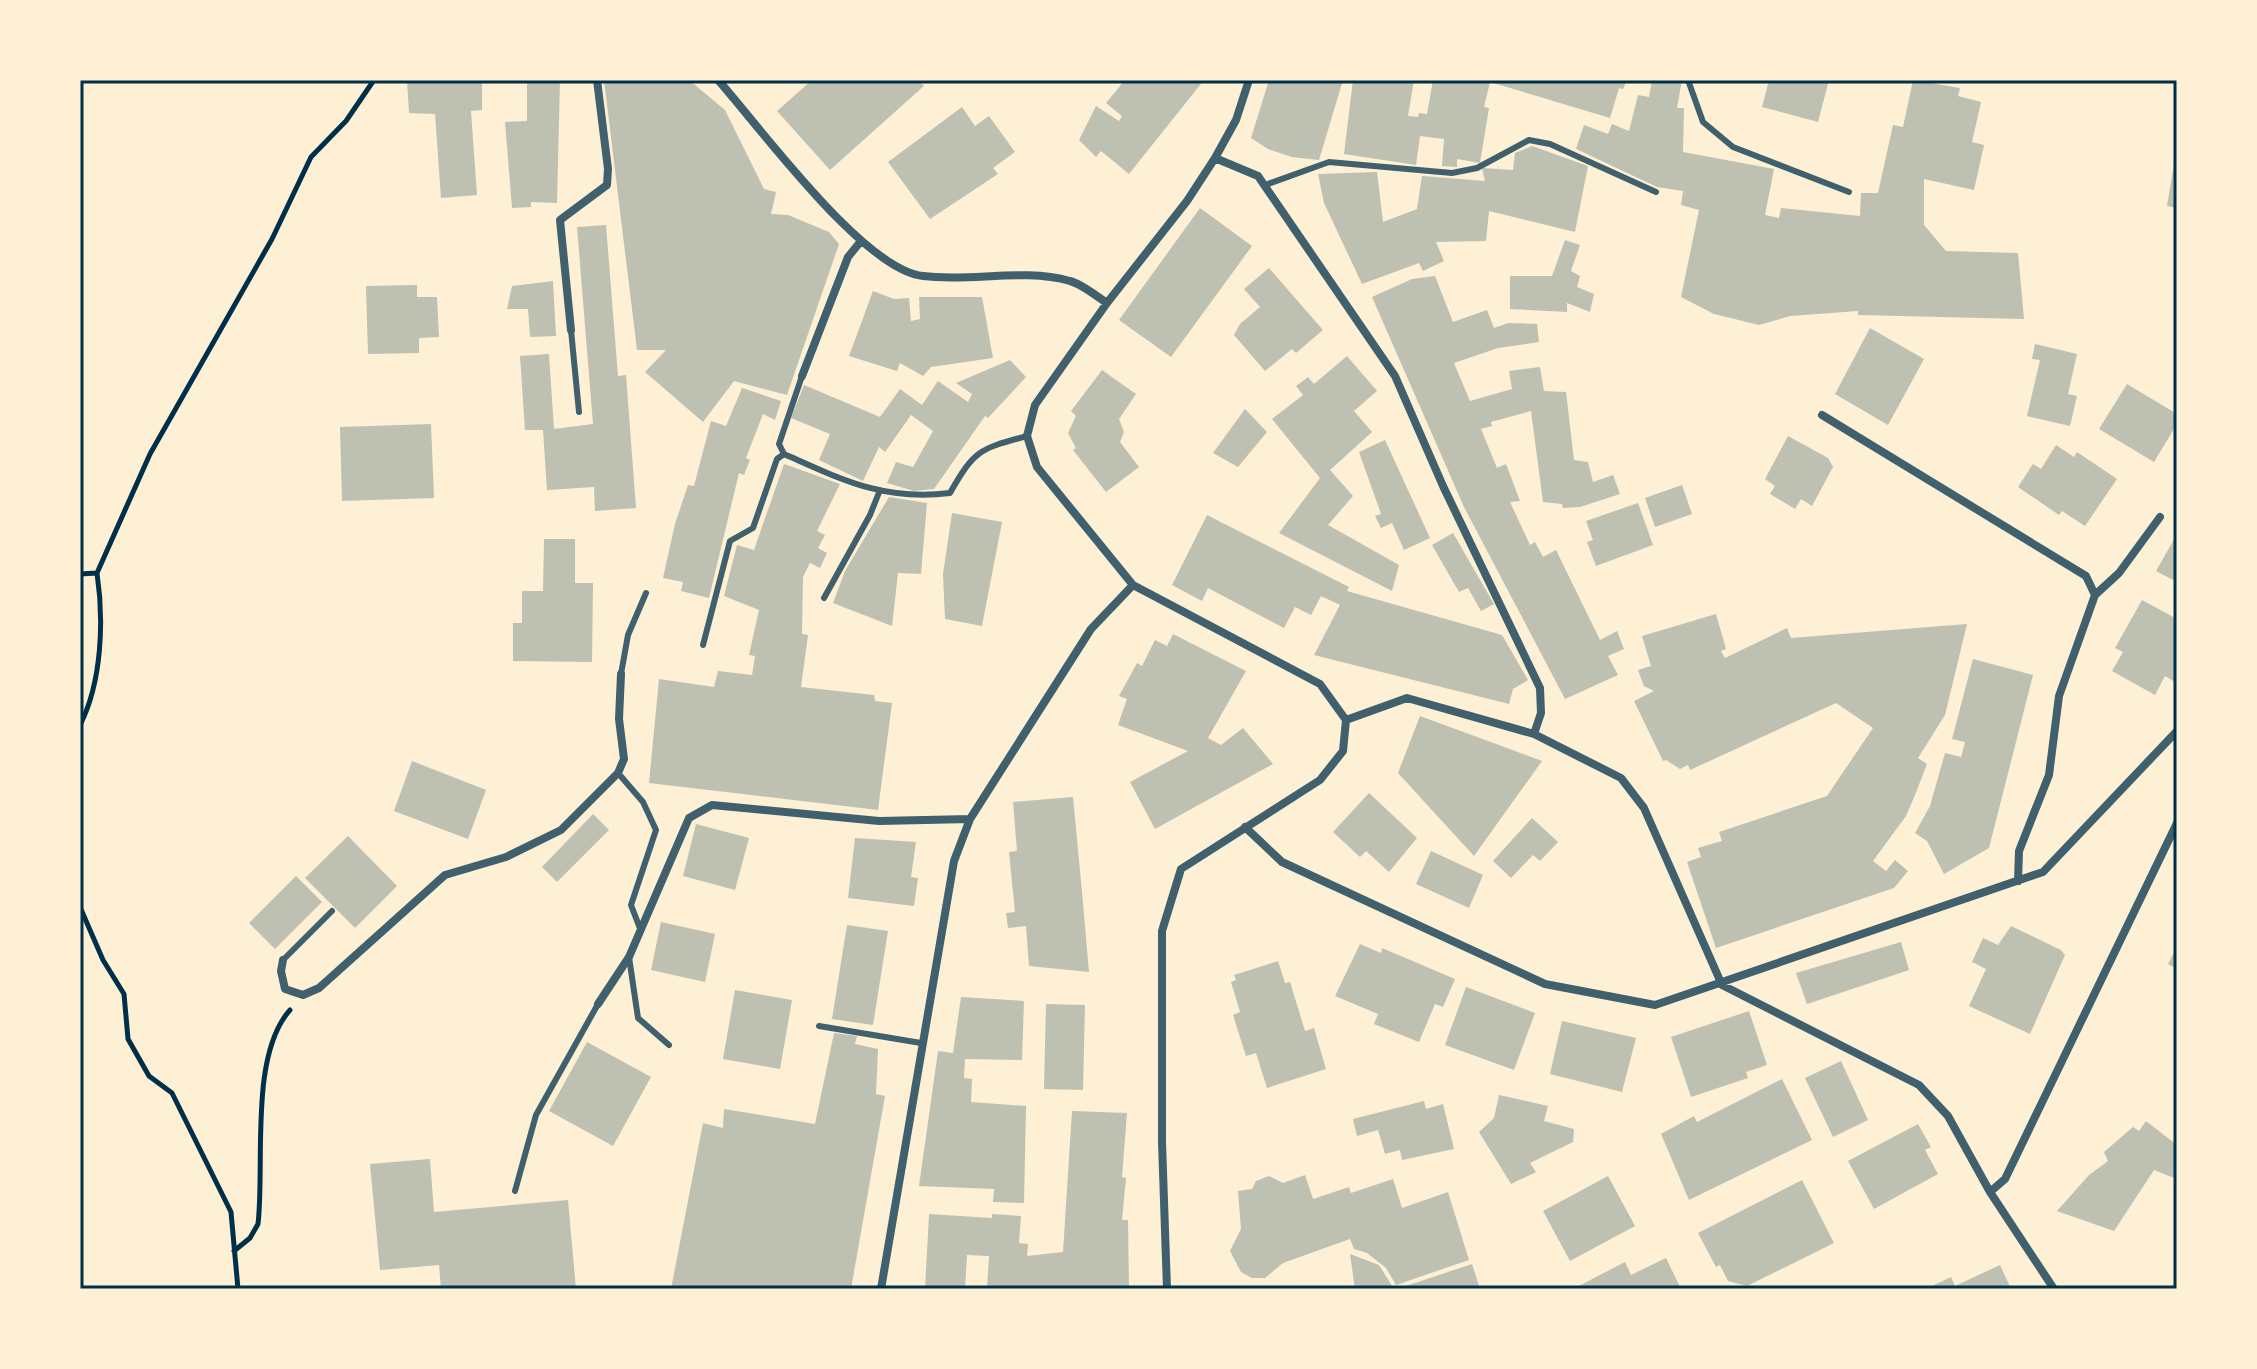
<svg xmlns="http://www.w3.org/2000/svg" width="2257" height="1369" viewBox="0 0 2257 1369" font-family="'Noto Sans',sans-serif">
	<rect width="100%" height="100%" fill="#fdf0d5"/>
	<path fill="#bec0b2" d="M407,80H482V110L471,111L477,195L441,198L435,114L409,113Z
		M527,80H560L557,203L531,202V207L512,208L505,122L527,121Z
		M604,80H689L725,110L764,189L776,192L771,214L788,215L829,232L839,244L787,395L734,381L703,422L645,372L666,350H637Z
		M812,80H918L924,86L830,170L777,111Z
		M1125,80H1204L1129,174L1101,151L1096,157L1079,140L1096,106L1119,121L1122,116L1106,103Z
		M1269,80H1343L1319,160L1292,157L1268,149L1251,138Z
		M1353,80H1414L1408,116L1418,117L1419,113L1427,114L1433,80H1627L1623,89L1619,88L1610,118L1490,82L1484,107L1489,108L1480,163L1457,159V167L1442,166L1444,139L1420,136L1416,165L1344,154Z
		M1652,80H1682L1677,108H1684L1683,152L1774,169L1765,215L1779,218L1781,208L1860,216L1861,193H1878L1893,125L1903,127L1913,80L1960,88L1958,96L1981,102L1972,142L1984,145L1974,190L1924,179V225L1946,251L2018,253L2024,319L1858,315V311L1790,316L1759,325L1714,314L1681,297L1699,210L1681,205L1683,191L1657,187L1576,149L1584,125L1608,134L1612,124L1629,131L1638,95L1649,97Z
		M1769,80H1829L1818,122L1762,107Z
		M962,107L975,126L989,116L1015,152L993,168L998,174L930,219L888,162Z
		M1532,146L1588,166L1575,232L1489,211L1486,241L1436,242L1444,261L1423,271L1419,263L1362,284L1324,203L1318,174L1377,172L1383,222L1417,209L1422,176L1485,181L1482,168L1513,170L1515,153Z
		M2175,158H2177V208L2167,206Z
		M1200,208L1252,246L1171,357L1119,320Z
		M606,225L618,376L626,375L636,508L595,511L594,487L547,490L543,430H525L520,356L549,354L554,429L593,424L577,227Z
		M1565,240L1580,245L1571,271L1580,276L1577,287L1594,294L1590,312L1567,303V312L1510,309V276H1552Z
		M1269,268L1323,330L1296,353L1292,349L1265,371L1234,335L1240,324L1260,307L1244,289Z
		M1435,276L1453,322L1487,310L1494,328L1508,323L1537,324L1539,342L1498,348L1454,363L1470,401L1512,389L1509,371L1540,367L1544,391L1566,392L1574,460L1588,462L1593,482L1613,475L1620,494L1580,507L1563,508L1562,504L1543,502L1531,411L1491,422L1492,426L1481,429L1497,468L1506,464L1520,501L1510,502L1530,545L1535,542L1543,557L1556,550L1600,640L1617,631L1624,649L1608,656L1618,675L1565,699L1464,507L1372,297L1412,279Z
		M553,281L556,336L530,337L528,309H507L512,286Z
		M417,285V297H437L439,337L419,338V353L368,354L366,286Z
		M873,291L894,299L909,298L911,321L920,319L919,297H982L993,358L931,367L923,376L900,363L897,371L849,356Z
		M1870,328L1924,359L1888,425L1835,394Z
		M2035,344L2077,354L2068,394L2077,396L2070,426L2027,416L2040,360L2032,359Z
		M1347,356L1377,391L1354,411L1372,432L1330,470L1353,496L1328,525L1399,565L1392,591L1279,533L1320,478L1272,419L1303,395L1296,386L1308,377L1314,384Z
		M1010,360L1026,377L988,418L985,416L934,489L914,491L887,483L896,462L913,467L933,431L911,415L885,452L879,447L863,481L819,460L830,434L791,418L804,385L880,417L900,389L922,405L938,381L968,402L972,394L956,383Z
		M1102,370L1136,394L1119,419L1124,432L1120,442L1139,467L1106,492L1073,450L1076,448L1068,433L1076,416L1071,411Z
		M2127,384L2177,414V424L2154,462L2099,429Z
		M742,388L781,401L775,420L763,414L746,458L750,460L744,475L739,473L709,598L681,591L683,582L663,578L675,524L688,485L694,486L711,421L726,426Z
		M1245,409L1267,432L1238,467L1213,453Z
		M431,424L434,498L342,501L340,427Z
		M1788,436L1828,458L1833,467L1812,506L1801,499L1795,509L1770,494L1775,486L1765,479Z
		M1385,440L1430,538L1404,550L1392,523L1381,528L1375,516L1381,514L1359,452Z
		M2056,445L2074,457L2077,452L2117,479L2085,526L2062,511L2059,515L2018,487L2033,464L2041,469Z
		M784,464L840,484L817,531L825,535L818,548L827,553L820,568L810,563L803,577L802,634L808,635L801,687L874,695L875,701L892,703L878,810L649,783L659,679L714,687L718,671L752,675L755,656L749,655L759,610L724,596L737,545L754,550Z
		M1682,485L1692,514L1655,527L1645,498Z
		M889,497L927,503L921,574L898,573L892,626L833,603L845,571Z
		M1638,503L1653,545L1596,566L1587,542L1593,540L1586,521Z
		M952,513L1002,522L982,626L945,619L943,574Z
		M1207,515L1349,587L1347,591L1502,635L1528,680L1513,689L1509,704L1314,655L1340,605L1321,596L1311,615L1295,607L1284,628L1208,588L1202,601L1172,585Z
		M1453,533L1494,604L1481,611L1468,588L1459,592L1432,545Z
		M2177,534V578L2175,581L2156,571Z
		M544,539H575V583H593L592,662L513,661V623H522V591H543Z
		M2142,600L2177,619V678L2175,682L2165,676L2155,695L2112,671L2123,652L2115,648Z
		M1716,614L1726,649L1721,651L1725,658L1787,628L1791,638L1967,624L1945,715L1918,758L1927,764L1915,795L1906,816L1873,861L1886,871L1895,860L1908,871L1894,888L1716,948L1687,862L1701,857L1698,848L1722,841L1719,832L1827,796L1873,728L1836,703L1690,770L1688,765L1680,769L1666,760L1663,761L1634,701L1654,691L1644,686L1638,670L1651,666L1642,636Z
		M1173,634L1246,671L1208,738L1221,745L1243,728L1273,764L1155,829L1130,782L1188,751L1118,725L1127,699L1119,696L1137,663L1142,666L1155,640L1167,646Z
		M1973,659L2033,675L1989,848L1944,874L1927,841L1915,833L1930,806L1945,753L1961,757L1965,742L1952,739Z
		M1420,716L1542,761L1474,856L1398,773Z
		M412,761L486,790L468,839L394,811Z
		M1369,793L1417,838L1389,872L1366,851L1360,857L1333,832Z
		M1073,797L1082,892L1089,972L1029,966L1026,926L1008,928L1006,913L1015,912L1009,852L1017,851L1013,802Z
		M593,814L609,830L557,882L542,867Z
		M1532,818L1558,842L1540,861L1533,855L1511,878L1493,861Z
		M696,824L749,838L735,890L683,876Z
		M348,836L397,886L355,928L305,878Z
		M855,838L916,842L911,877L918,878L914,906L848,898Z
		M1431,851L1483,875L1469,908L1416,884Z
		M296,876L322,902L275,949L249,923Z
		M661,922L715,934L705,982L651,970Z
		M847,925L888,931L873,1025L832,1019Z
		M2011,926L2061,950L2065,955L2030,1034L1969,1006L1986,969L1972,962L1983,938L1998,945Z
		M1901,942L1909,970L1807,1004L1796,973Z
		M1360,944L1381,953L1382,948L1455,979L1443,1007L1435,1004L1419,1042L1374,1024L1378,1014L1335,996Z
		M2177,947V969L2168,964Z
		M1278,961L1285,983L1290,982L1305,1031L1314,1028L1326,1069L1267,1088L1256,1053L1246,1056L1233,1015L1240,1012L1231,982L1236,980L1234,975Z
		M1466,987L1535,1013L1514,1070L1445,1045Z
		M735,990L792,1000L780,1069L723,1059Z
		M961,997L1024,1001L1022,1060L965,1059L964,1078L972,1079L971,1102L1026,1106L1024,1203L993,1202L994,1189L919,1186L938,1051L953,1053Z
		M1046,1004L1085,1005L1083,1090L1044,1089Z
		M1749,1011L1767,1065L1746,1072L1748,1078L1691,1097L1671,1037Z
		M1562,1021L1636,1038L1622,1092L1550,1074Z
		M834,1033L857,1036L855,1044L878,1049L876,1094L885,1096L851,1289H671L703,1123L723,1128L724,1109L815,1124Z
		M587,1042L651,1077L613,1146L549,1111Z
		M1841,1061L1868,1120L1833,1137L1805,1078Z
		M1782,1079L1812,1140L1689,1200L1661,1134L1694,1116L1697,1122Z
		M1499,1095L1548,1106L1544,1121L1574,1129L1573,1142L1530,1163L1536,1172L1511,1184L1479,1132L1494,1118Z
		M1424,1101L1426,1109L1443,1104L1454,1149L1402,1160L1400,1150L1385,1154L1378,1130L1357,1136L1353,1119Z
		M1072,1111L1127,1113L1122,1177L1126,1178L1122,1220H1128L1129,1289H987L989,1256L967,1255L965,1289H925L929,1214L992,1218V1214L1021,1216L1019,1243L1028,1244L1027,1256L1063,1252Z
		M2146,1121L2177,1145V1179L2154,1170L2114,1231L2057,1211L2089,1175L2108,1161L2104,1152L2133,1127L2139,1131Z
		M1918,1124L1931,1147L1925,1150L1938,1174L1874,1209L1848,1161Z
		M430,1159L434,1212L568,1200L576,1289H441L439,1265L380,1270L370,1164Z
		M1305,1175L1313,1199L1349,1187L1351,1193L1393,1179L1402,1208L1448,1192L1469,1260L1396,1285L1386,1268L1367,1253L1354,1249L1350,1239L1283,1263L1265,1278H1252L1241,1272L1230,1251L1241,1229L1238,1191L1252,1189L1256,1181L1269,1176L1283,1183Z
		M1608,1176L1635,1226L1570,1261L1543,1211Z
		M1802,1180L1834,1243L1747,1286L1728,1281L1720,1265L1716,1267L1698,1233Z
		M1350,1254L1379,1265L1394,1289H1355Z
		M1666,1258L1681,1289H1573L1625,1262L1631,1275Z
		M1472,1264L1480,1289H1400V1288Z
		M2000,1265L2011,1289H1936L1934,1285L1951,1277L1955,1286Z"/>
	<g fill="none" stroke-linecap="round" stroke-linejoin="round">
		<path stroke="#003049" stroke-width="5" d="M80,574L97,573L150,454L272,239L311,157L346,121L374,80
			M80,725C102,682 104,620 97,573
			M80,907L103,960L124,994L128,1039L149,1076L172,1093L231,1212L238,1289
			M234,1251L250,1238L258,1224C265,1164 249,1056 290,1010"/>
		<path stroke="#3f606c" stroke-width="6" d="M1688,80L1703,122L1733,147L1849,192
			M1265,185L1329,162L1452,173L1477,168L1529,140L1550,144L1656,192
			M571,330L579,412
			M802,376L779,444L784,454C843,480 883,501 950,493C975,449 980,449 1027,436
			M824,598L870,515L880,490
			M703,645L730,541L753,528L777,459L784,454
			M621,674L628,635L646,593
			M618,773L643,802L656,830L631,905L641,931
			M629,957L638,1018L669,1045
			M283,960L332,911
			M819,1026L921,1043
			M515,1191L536,1115L598,1004"/>
		<path stroke="#3f606c" stroke-width="8" d="M718,80C760,127 864,270 923,276C971,282 1023,268 1070,281C1082,284 1096,296 1107,303
			M1215,158L1258,176L1395,376L1443,486L1540,688L1541,713L1534,734
			M571,330L560,220L607,185L608,169L597,80
			M802,376L848,257L861,241
			M1822,415L2086,576L2095,595L2059,696L2049,775L2019,851L2018,881
			M2095,595L2119,573L2160,517
			M1346,720L1407,698L1534,734L1621,778L1644,808L1722,985L1919,1085L1948,1116L1990,1192L2054,1289
			M1245,827L1282,862L1545,984L1655,1005L2043,872L2177,731
			M283,960L281,971L285,989L303,995L319,988L445,875L506,857L561,830L618,773L624,759L619,719L621,674
			M598,1004L629,957L689,818L712,805L879,821L970,819
			M1990,1192L2005,1179L2177,823
			M881,1289L954,861L970,819L1091,629L1133,585
			M1167,1289L1162,1142V931L1181,869L1320,780L1343,751L1346,720L1320,684L1133,585L1037,467L1027,436L1035,405L1107,303L1187,201L1215,158L1236,120L1249,80"/>
	</g>
	<rect width="2257" height="1369" fill="none" stroke="#fdf0d5" stroke-width="164"/>
	<rect x="82" y="82" width="2093" height="1205" fill="none" stroke="#003049" stroke-width="3"/>
</svg>
